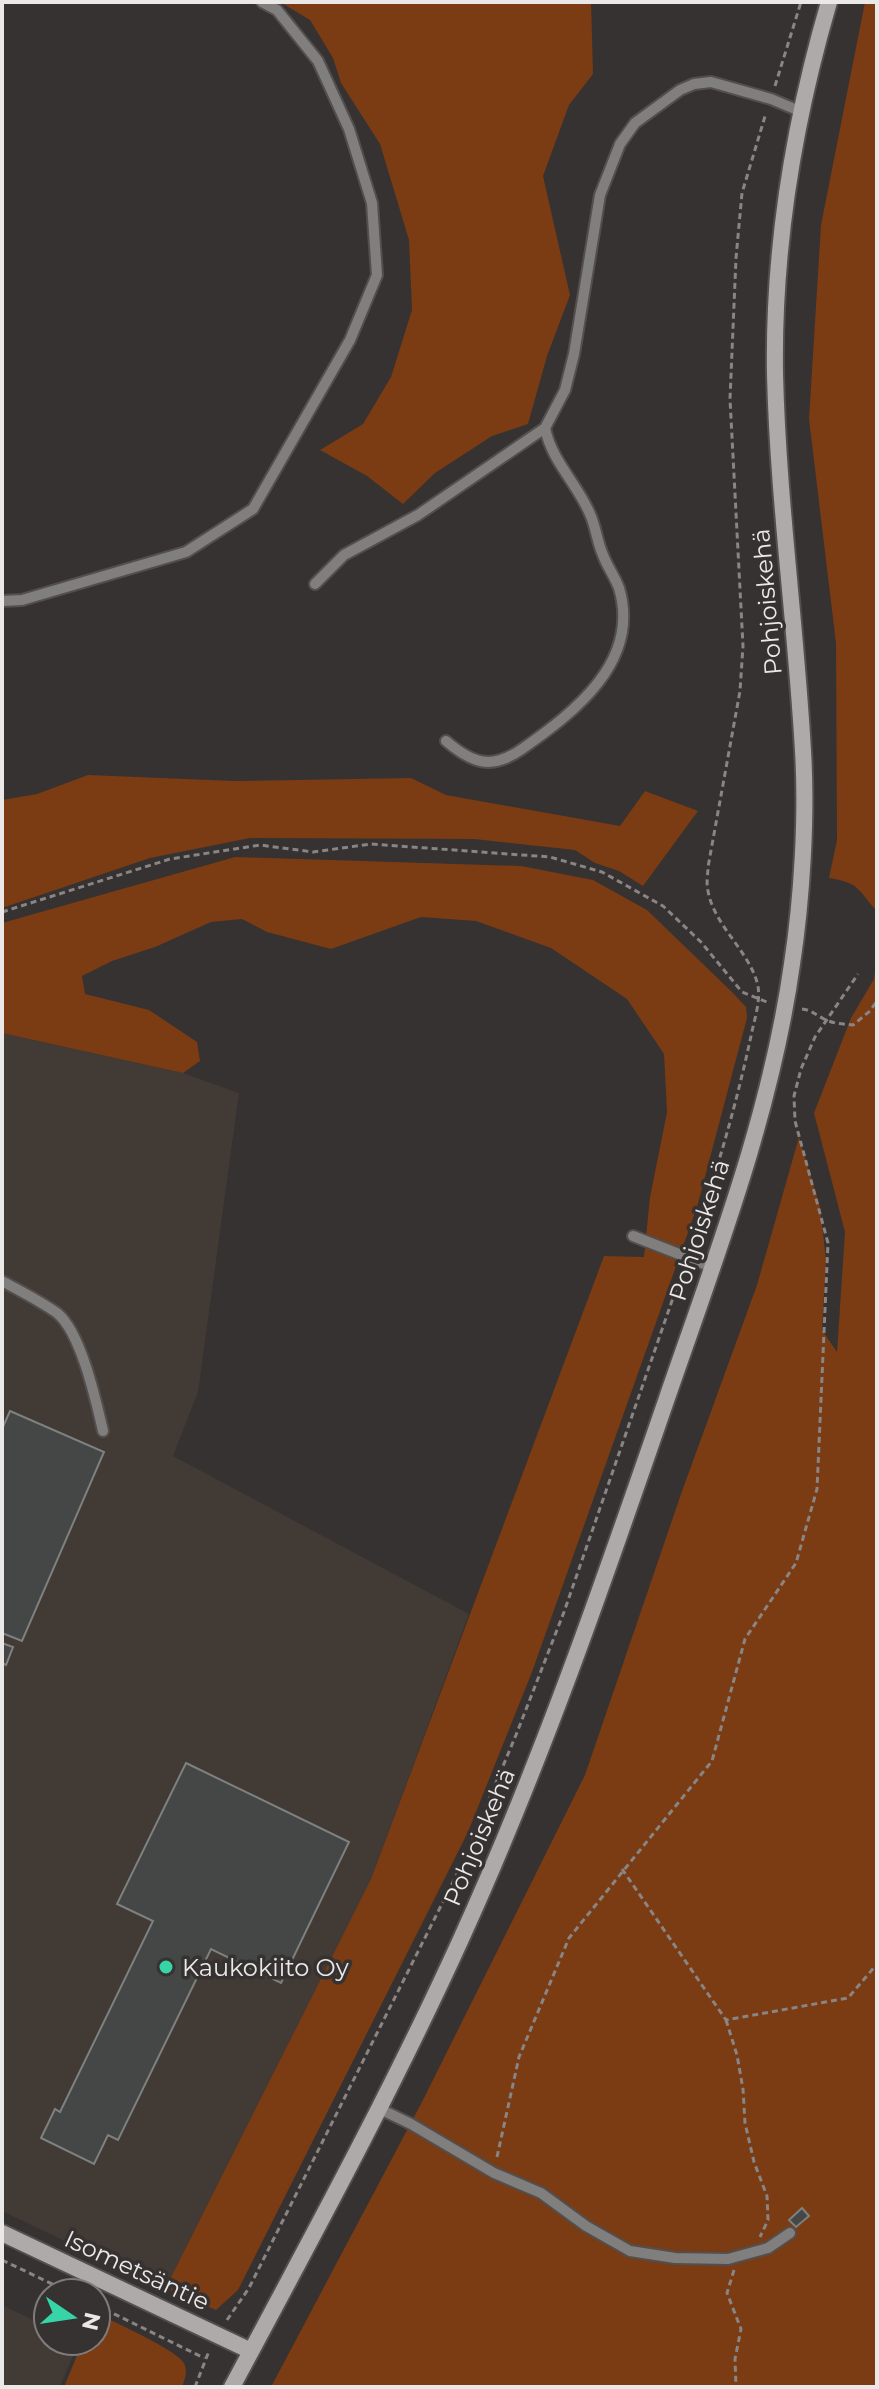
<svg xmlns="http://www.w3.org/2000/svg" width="879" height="2389" viewBox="0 0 879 2389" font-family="Montserrat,sans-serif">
	<rect width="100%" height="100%" fill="#353231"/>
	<path fill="#423a35" d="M2,1033L183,1073L239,1093L198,1392L173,1456L469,1614L371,1879L165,2289L2,2211Z
		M2,2305L48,2327V2341H79L60,2387H2Z"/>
	<path fill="#7b3b13" d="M280,2H591L593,74L569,105L543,176L570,295L547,356L528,424L492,436L435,473L403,504L367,476L320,450L363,424L391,377L412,310L409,240L380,144L341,83L333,58L310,20Z
		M865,2H877V911C858,891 861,883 829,878L837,840L836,643L809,419L821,225Z
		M88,775L235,781L411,778L446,795L620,826L645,791L698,811L643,886L619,871L595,863L575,850L474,839L250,838L150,858L2,908V800L37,794Z
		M235,857L521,866L593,880L647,910L732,992L746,1007L747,1018L697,1207L532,1672L468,1832L238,2290L216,2310L165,2289L371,1879L604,1256L644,1257L650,1197L667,1112L664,1054L627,999L551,948L476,921L421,917L331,949L267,932L242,919L211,922L155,947L112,961L82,976L85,994L149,1010L197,1042L200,1061L183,1073L2,1033V923Z
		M877,958V2387H271L423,2100L585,1775L681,1494L757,1285L799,1137L820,1207L826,1260L822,1330L837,1352L845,1232L814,1113L851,1018L874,979Z
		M96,2313C112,2321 177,2350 184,2363C188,2371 185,2379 182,2387H64L83,2341H96Z"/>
	<path fill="#444746" stroke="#7e8180" stroke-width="2" d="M10,1411L104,1452L22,1641L2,1633V1429Z
		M2,1643L13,1647L6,1665L2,1663Z
		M186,1763L349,1842L281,1983L211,1949L118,2140L108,2135L94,2164L41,2138L55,2109L60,2112L153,1921L117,1904Z
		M802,2208L809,2216L796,2227L789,2220Z"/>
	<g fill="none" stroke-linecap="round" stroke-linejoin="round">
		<defs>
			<path id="lane" d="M315,584L344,555L418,515L545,428L565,390L574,354L600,195L620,144L635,123L680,90L694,84L711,82L771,99L802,112
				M2,601L22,600L186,552L253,509L350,340L377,275L372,203L349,129L318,61L277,10L262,2
				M446,741C473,764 492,770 522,749C575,712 641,661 619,588C615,577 607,566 603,555C597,542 596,527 590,514C577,483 552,462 545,428
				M633,1236L712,1267
				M2,1281C20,1291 40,1301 57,1313C81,1332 96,1401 103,1431
				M378,2108L411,2124L494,2173L541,2193L586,2226L630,2251L675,2258L728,2259L768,2248L790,2233"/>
			<path id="secondary" d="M2,2233L251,2351
				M232,2387C311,2239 392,2091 461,1939C541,1763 604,1581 667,1398C716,1256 771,1114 792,964C802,899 807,816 803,751C796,625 778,500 775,374C773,249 794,122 829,2"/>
		</defs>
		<use href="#lane" stroke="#524f4e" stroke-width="14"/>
		<use href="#secondary" stroke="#524f4e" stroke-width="20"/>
		<path stroke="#888584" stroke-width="3" stroke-dasharray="6 4" stroke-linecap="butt" d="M775,86L801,2
			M2,912L170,859L260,845L313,852L371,844L550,857L602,872L663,906L701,942L742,992L767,1002
			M802,1009C812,1010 817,1016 826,1020C835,1024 844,1024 853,1025L870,1011L877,1001
			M692,1243C716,1175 736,1106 751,1036C754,1020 762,999 757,982C747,949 714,925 708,891C706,883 708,874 708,867L740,691L743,646L730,399L736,258L742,193L766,113
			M622,1869L726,2020L848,1998L877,1964
			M726,2020L737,2055L743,2089L745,2123L754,2162L767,2196L768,2220L760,2237
			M497,2157L519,2057L569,1938L712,1761L745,1639L796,1563L817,1489L828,1243L795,1121L794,1096L801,1069L815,1037L858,974
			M2,2260L71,2293
			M734,2270L727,2293L741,2329L735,2359L736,2387
			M96,2305L204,2358
			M227,2320L249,2288L461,1866L516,1735L564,1612L683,1269
			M195,2387L209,2351"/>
		<use href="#lane" stroke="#817f7e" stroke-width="10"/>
		<use href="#secondary" stroke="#adaaa9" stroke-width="16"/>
	</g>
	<circle fill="#36d4a7" stroke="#353231" stroke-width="3" cx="166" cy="1967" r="8"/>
	<g text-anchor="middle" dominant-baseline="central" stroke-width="7" stroke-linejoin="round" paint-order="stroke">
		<g font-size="24" fill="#ebe9e8" stroke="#353231">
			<text transform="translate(767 602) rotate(-95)">Pohjoiskehä</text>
			<text transform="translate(699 1230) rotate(-72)">Pohjoiskehä</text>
			<text transform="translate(479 1837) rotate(-67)">Pohjoiskehä</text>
			<text transform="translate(137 2270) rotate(25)">Isometsäntie</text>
		</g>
		<g font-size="24" fill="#ebe9e8" stroke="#353231" text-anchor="start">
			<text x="182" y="1967">Kaukokiito Oy</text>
		</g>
	</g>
	<rect width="879" height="2389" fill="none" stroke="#ebe9e8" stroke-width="8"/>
	<g transform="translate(72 2317) rotate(103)"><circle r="38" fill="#353231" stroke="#7e7b7a" stroke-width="2"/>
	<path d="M0-6L14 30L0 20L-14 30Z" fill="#36d4a7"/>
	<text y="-12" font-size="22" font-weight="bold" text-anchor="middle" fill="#ebe9e8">N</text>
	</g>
</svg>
